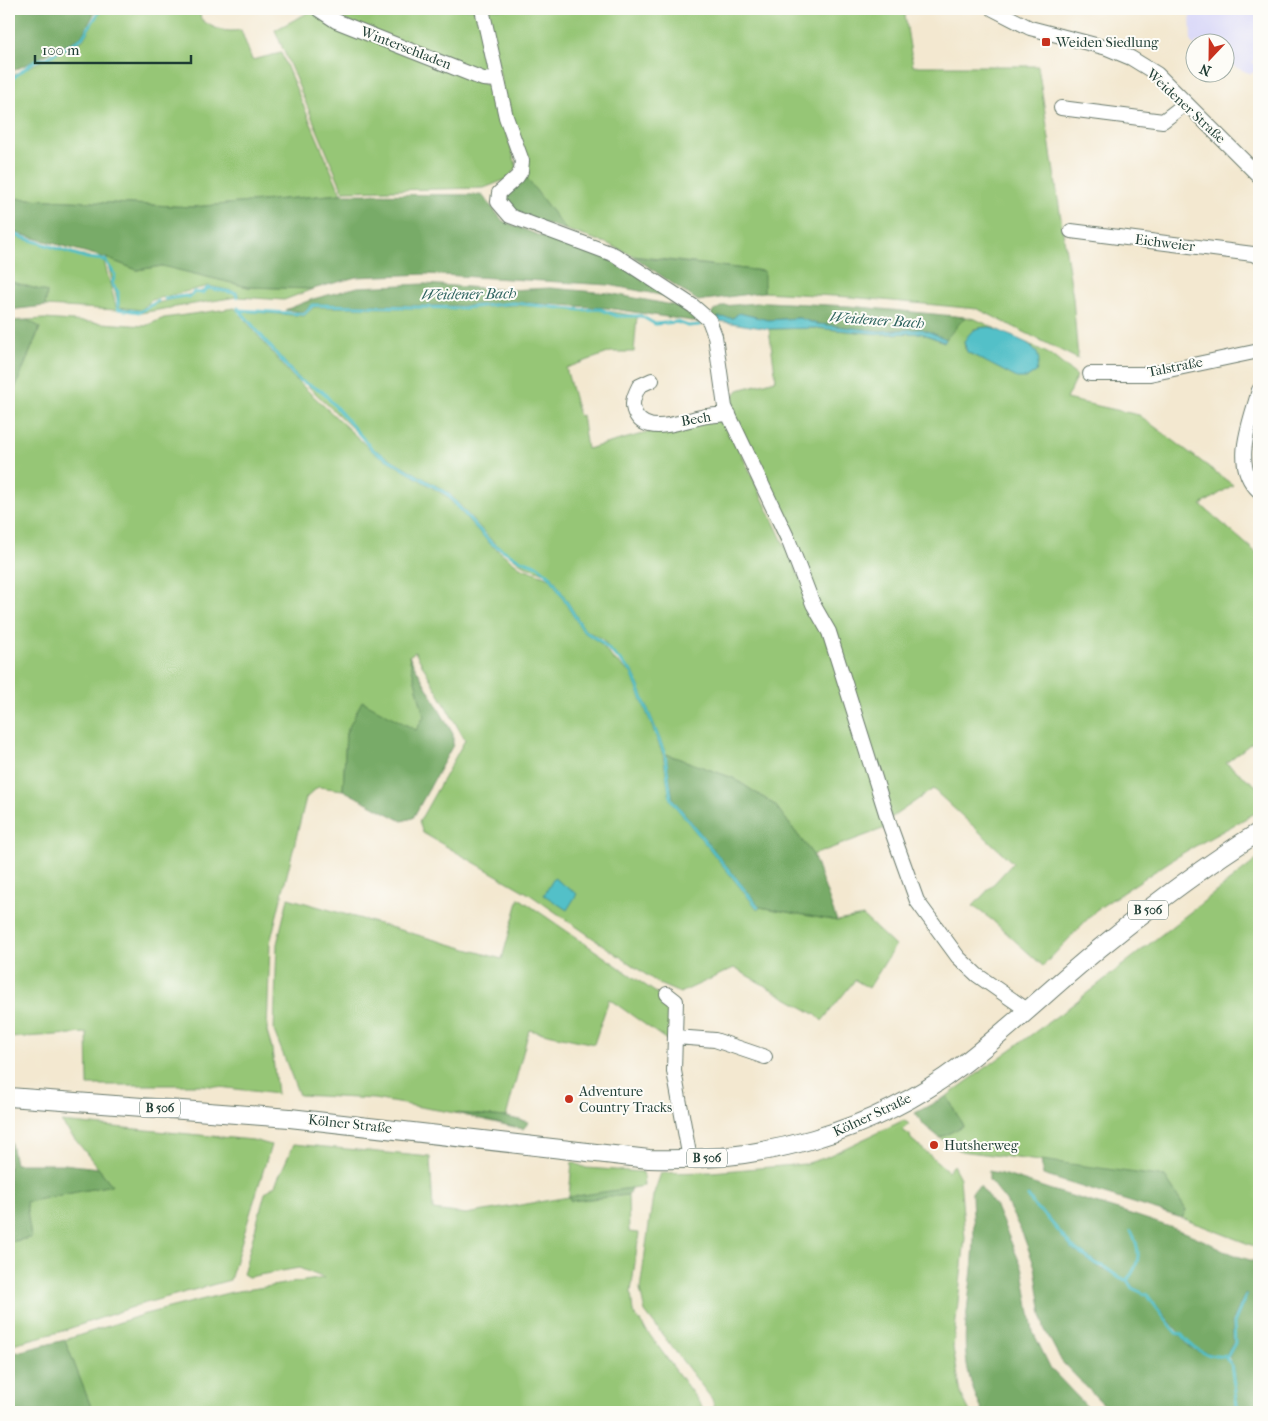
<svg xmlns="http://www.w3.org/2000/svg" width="1268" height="1421" viewBox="0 0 1268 1421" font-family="'IM FELL French Canon',serif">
	<rect width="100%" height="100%" fill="#fdfcf7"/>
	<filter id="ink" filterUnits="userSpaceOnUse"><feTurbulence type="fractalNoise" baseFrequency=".02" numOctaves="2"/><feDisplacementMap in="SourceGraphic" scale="10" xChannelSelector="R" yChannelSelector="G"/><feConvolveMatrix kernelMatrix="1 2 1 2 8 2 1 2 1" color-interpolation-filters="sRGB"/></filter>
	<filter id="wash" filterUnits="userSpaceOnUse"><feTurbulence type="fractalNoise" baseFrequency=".0096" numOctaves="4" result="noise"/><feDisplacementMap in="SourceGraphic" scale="20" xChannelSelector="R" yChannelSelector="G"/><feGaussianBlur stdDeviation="1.12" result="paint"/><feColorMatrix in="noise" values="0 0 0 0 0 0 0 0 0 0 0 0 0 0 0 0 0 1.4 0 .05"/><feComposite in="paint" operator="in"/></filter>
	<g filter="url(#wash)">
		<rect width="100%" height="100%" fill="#f3e8d0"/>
		<path fill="#d8d7f8" d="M1190,9H1259V55L1252,62L1258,68L1251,74L1226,63V42H1196L1195,47L1191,42Z"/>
		<path fill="#96c676" stroke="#5a8255" d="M101,9H199L201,19C213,29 225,33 241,30L252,60L281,53L341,194L193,207L9,198V77L83,40Z
			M315,9L493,88L517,168L507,179L484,188L343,191L275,30Z
			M327,9H479L492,66L489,73L480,74L342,19Z
			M487,9H904L913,66H1038L1073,298L1078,359L978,309L850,297L764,292L763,271L634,256L606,243L566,230L525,176L528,166L508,116Z
			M9,235L104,261L117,310L45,306L47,292L9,281Z
			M106,258L137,270L162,266L248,287L313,289L284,300L239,297L237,292L209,286L152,300L141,310L119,307Z
			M209,289L235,294L236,297L140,313L154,304Z
			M513,305L607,311L637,316L634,352H611L566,368L579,416L582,415L587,449L694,420L725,419L826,633L888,827L813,855L775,805L733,778L666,754L633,671L616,657L602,639L585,630L552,576L521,564L492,541L449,493L374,449L294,373L241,311L304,316L314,307L461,309Z
			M235,308L291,375L372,451L446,496L490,544L520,567L550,578L583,632L599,642L614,660L631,673L663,755L670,800L758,910L760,907L837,921L863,916L895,946L869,988L855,980L822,1021L816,1015L734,968L680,993L661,985L529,894L423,833L419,822L465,740L415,652L409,656L424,716L416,730L346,733L343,790L318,787L306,798L270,943L267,1032L272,1049L277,1094L203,1085H88L87,1033L9,1038V403L40,328L27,320L44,319L145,326L164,318Z
			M965,317L975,319L997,329L984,327L974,329L964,342L965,349L970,354L1027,378L1036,372L1033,348L1027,343L1051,355L1077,376L1066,399L1139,415L1233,485L1201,505L1259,555V737L1226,763L1259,788V811L1181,854L1096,910L1043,966L992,920L973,906L1013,863L933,789L891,818L849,685L727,405L738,390L776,380L769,329L816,328L880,334L921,333L944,342L948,335Z
			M1259,858V1248L1182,1218L1186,1210L1165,1177L961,1151L940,1138L963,1126L947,1096L1068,1008Z
			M288,898L502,959L519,898L668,1001L673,1013L671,1043L609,999L594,1044L529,1030L506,1117L455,1113L374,1099L299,1095L274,1031L277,944Z
			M904,1120L909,1124L902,1130L910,1135L911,1139L948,1171L953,1165L960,1178L965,1238L953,1348L961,1394L970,1412H716L712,1399L645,1312L640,1289L653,1196L661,1173L712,1172L805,1164L824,1158Z
			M61,1122L253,1140L271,1145L230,1280L142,1304L59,1332L9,1345V1242L31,1238L25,1202L112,1185Z
			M294,1144L430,1157L433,1210L466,1214L569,1197L572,1162L586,1168L643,1172L644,1186L569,1198L570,1201L628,1195L629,1232L639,1233L631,1292L633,1312L701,1405L703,1412H93L65,1340L145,1314L232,1292L324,1278L299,1268L248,1277L243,1274L265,1193L275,1185Z"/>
		<path fill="#78ab67" stroke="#4c744e" d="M9,9H97L81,37L9,73Z
			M525,176L566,230C545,223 523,218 506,203L508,192Z
			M341,194L482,195L503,221L543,237L599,254L627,266L676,298L609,285L426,274L356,277L313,289L248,287L162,266L137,270L106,258L9,231V198L193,207Z
			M634,257L764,271V292L698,301Z
			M9,281L47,292L45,306L9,310Z
			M425,284L509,290L550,288L608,293L694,309L705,319L699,322L607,308L514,302L462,306L313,304L303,312L285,310L313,299L358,287Z
			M767,302L849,306L965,317L946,339L922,329L880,331L817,324L799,318L768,320L739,313L733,318L713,319L711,315L713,311L723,306Z
			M27,320L40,327L9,403V321Z
			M409,656L453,734V745L413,818L402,821L343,790L346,733L362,701L416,730L424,717Z
			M666,754L733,778L775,805L813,855L837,921L760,907L673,799Z
			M947,1096L963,1126L940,1138L924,1125L915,1113Z
			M455,1113L506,1117L529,1122L523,1129Z
			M9,1133L15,1164H64L98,1168L112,1185L26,1202L31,1238L9,1242Z
			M1041,1160L1165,1177L1186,1210L1182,1218L1043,1175Z
			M989,1171C1013,1176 1035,1185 1058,1192C1102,1205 1146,1218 1189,1234C1214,1244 1232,1257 1259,1262V1412H1239L1232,1363L1229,1357L1236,1343L1235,1323L1248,1294L1245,1293L1232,1322L1233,1342L1226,1356H1217L1191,1347L1148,1295L1133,1287L1128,1279H1122L1072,1246L1046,1214L1035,1206L1028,1194L1034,1208L1045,1216L1071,1248L1095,1265L1126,1281L1132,1288L1147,1296L1176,1334C1184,1335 1185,1344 1191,1348C1200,1353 1213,1358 1223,1357L1231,1365L1237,1412H1111L1062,1362L1044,1328L1035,1267L1023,1235L1006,1201L989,1180Z
			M980,1186L996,1207L1023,1270L1033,1332L1051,1369L1092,1412H983C950,1349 973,1303 974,1238C974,1223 972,1207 972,1192Z
			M631,1188L628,1195L570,1201L569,1197Z
			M65,1340L93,1412H9V1354Z"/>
		<path fill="#52c0c8" stroke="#387e7e" d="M739,313L768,320L799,318L817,324L880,331L922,329L946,339L945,342L921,333L880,334L816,328L769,329L719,321L718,317L733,318Z
			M991,327L1027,343L1037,353L1039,360L1036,372L1027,378H1017L967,352L964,342C970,330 977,327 991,327Z
			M554,878L577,894L567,910L544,895Z"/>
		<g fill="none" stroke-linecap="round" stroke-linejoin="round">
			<path stroke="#52c0c8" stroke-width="3" d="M9,81L36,60L45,59L82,38L101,9
				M9,233L87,258L105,260L115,275L112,284L118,292V309L140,312L158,301
				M165,299L185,296L190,297L194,292L202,293L208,288L236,293L237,297
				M238,308L293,374L299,380L322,391L373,450L447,494L491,543L518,559L538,566L551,577L584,631L600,641L632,672L665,755L671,799L758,907
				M238,310L304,314L313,305L462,308L513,303L581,310L600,309L617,316H641L655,324L677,322L688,326L700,325
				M1028,1196L1035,1207L1045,1215L1072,1247L1096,1264L1103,1266L1121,1279L1127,1280L1132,1288L1147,1295L1176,1333L1181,1334C1191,1347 1206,1358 1224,1356L1231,1364L1238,1412
				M1127,1280C1141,1263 1141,1250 1131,1231
				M1227,1357L1235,1343L1234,1323L1246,1295"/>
		</g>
	</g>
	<g filter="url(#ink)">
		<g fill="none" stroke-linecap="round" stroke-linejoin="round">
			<defs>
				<path id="minor" d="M318,9L336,21L483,79L497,80
					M482,9L506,117L522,161L521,171L517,177L499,193L498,202L510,216L615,255L693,306L709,320L715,336L725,407L788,539L813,604L829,632L890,826L917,901L958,957L977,975L1027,1010
					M993,9L1030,28L1107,48L1131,58L1157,74L1259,176
					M1061,108L1163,121L1185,104
					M1071,231L1253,254L1259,257
					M1090,374H1150L1259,351
					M652,380L639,386C634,396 630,405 636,415C649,437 683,420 702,417C710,415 720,415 729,414
					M1259,390C1251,422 1230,465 1259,491
					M667,994L676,1001L674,1071L690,1159
					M676,1037L715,1040L765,1057"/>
				<path id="major" d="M9,1097L290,1118L649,1159C760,1163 872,1133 962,1065C1012,1027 1057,982 1106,943C1155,903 1206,865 1259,832"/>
			</defs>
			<use href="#minor" stroke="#69796b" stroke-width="16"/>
			<use href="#major" stroke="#69796b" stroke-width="20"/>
			<use href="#minor" stroke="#fff" stroke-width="14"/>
			<use href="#major" stroke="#fff" stroke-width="18"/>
		</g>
	</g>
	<g fill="#c8321e" stroke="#fdfcf7" stroke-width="2">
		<rect x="1041" y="37" width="10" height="10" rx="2.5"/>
		<circle cx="569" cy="1099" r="5"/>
		<circle cx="934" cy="1145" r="5"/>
	</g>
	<g text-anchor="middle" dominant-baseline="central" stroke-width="4" stroke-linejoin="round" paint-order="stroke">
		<g fill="#fdfcf7" stroke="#62766e" stroke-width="1">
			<rect x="1128" y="900.5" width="40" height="19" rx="4"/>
			<rect x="140" y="1098.5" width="40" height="19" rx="4"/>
			<rect x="687" y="1148.5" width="40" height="19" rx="4"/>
		</g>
		<g font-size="12" font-weight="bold" fill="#1f3d34">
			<text x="1148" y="910">B 506</text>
			<text x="160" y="1108">B 506</text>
			<text x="707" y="1158">B 506</text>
		</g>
		<g font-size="14" fill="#1f3d34" stroke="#fdfcf7" text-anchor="start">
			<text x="1056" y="42">Weiden Siedlung</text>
			<text x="579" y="1091">Adventure<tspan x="579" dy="16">Country Tracks</tspan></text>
			<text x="944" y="1145">Hutsherweg</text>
		</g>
		<g font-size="14" fill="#1f3d34" stroke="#fdfcf7">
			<text transform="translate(406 48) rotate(21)">Winterschladen</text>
			<text transform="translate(1186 106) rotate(43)">Weidener Straße</text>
			<text transform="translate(1165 243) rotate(7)">Eichweier</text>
			<text transform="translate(1175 367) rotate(-11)">Talstraße</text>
			<text transform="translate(696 419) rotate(-10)">Bech</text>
			<text transform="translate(872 1115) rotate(-25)">Kölner Straße</text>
			<text transform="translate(350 1124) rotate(6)">Kölner Straße</text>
		</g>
		<g font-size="15" font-style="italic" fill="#2e6460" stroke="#fdfcf7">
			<text transform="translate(469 294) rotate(-1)">Weidener Bach</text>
			<text transform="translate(877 320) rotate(4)">Weidener Bach</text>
		</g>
	</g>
	<rect width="1268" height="1421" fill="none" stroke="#fdfcf7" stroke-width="30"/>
	<g transform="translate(1210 58) rotate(202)"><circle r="24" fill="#fdfcf7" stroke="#a4b0a9"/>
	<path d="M0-4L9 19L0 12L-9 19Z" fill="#c8321e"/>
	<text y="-8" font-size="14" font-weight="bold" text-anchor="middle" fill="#1f3d34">N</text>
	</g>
	<path d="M35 55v8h156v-8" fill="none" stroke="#1f3d34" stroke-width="2.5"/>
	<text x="42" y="55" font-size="15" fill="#1f3d34" stroke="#fdfcf7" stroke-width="4" paint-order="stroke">100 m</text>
</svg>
